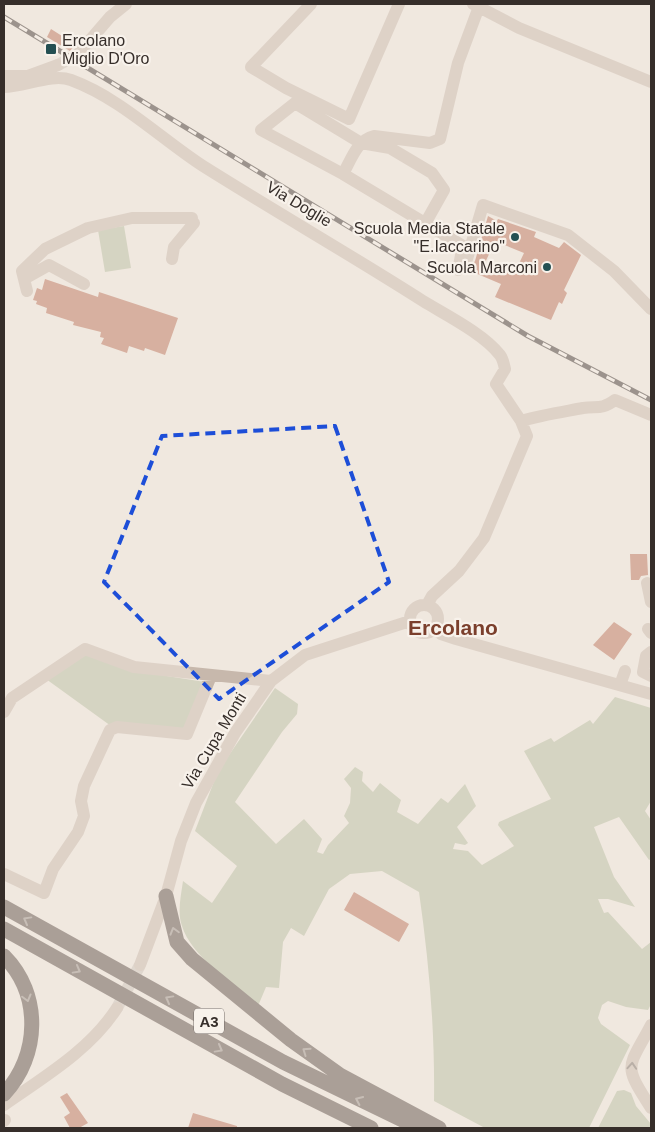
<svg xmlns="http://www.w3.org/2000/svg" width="655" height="1132" viewBox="0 0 655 1132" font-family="Arial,sans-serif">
	<rect width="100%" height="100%" fill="#f0e8df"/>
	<path fill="#b4bda0" d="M124,226L131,268L105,272L98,230Z
		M84,654L135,671L205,682L184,729L111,726L46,679Z
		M275,688L298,704L297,714L282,732L235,802L276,844L304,819L322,839L317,852L323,854L328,845L349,823L344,816L350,803L351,788L344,779L355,767L363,772L362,781L373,792L380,783L401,800L397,812L418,824L441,798L448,803L465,784L476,806L457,827L468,843L465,845L455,843L453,849L468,851L482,865L514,846L498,825L499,822L551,799L524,751L551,738L554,742L590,720L593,724L615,697L651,708V801L645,811L651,820V859L649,860L619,817L594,827L614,877L635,907L608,899H598L604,913L608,912L642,949L651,942V1004L648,1010L626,1007L608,1001L602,1005L598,1018L601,1024L630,1045L589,1128H485L434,1101C435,1030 429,962 419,892L382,871L350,874L329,889L304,936L291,928L283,942L279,988L266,987L258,1006C235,986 191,956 182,926C177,912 181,896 183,881L212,903L237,866L195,831L218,771Z
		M624,1090L631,1093L636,1106L651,1124V1128H598L617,1091Z"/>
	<path fill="#b86d55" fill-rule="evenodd" d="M51,29L62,36H73L79,40L70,51L47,37Z
		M488,216L497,221L498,219L536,232L534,237L559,248L564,242L581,255L564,290L567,293L562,304L559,302L551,320L495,297L501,284L468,270L475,261ZM495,241L524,253L515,272L507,268L504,275L484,265Z
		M45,279L98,297L99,292L178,318L165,355L145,348L144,351L129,346L127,353L101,344L104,338L100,337L101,332L73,325L74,322L46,313L47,308L36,304L37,301L33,300L37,288L42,290Z
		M630,554H647L648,575L641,576L639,580H631Z
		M614,622L632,634L614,660L593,645Z
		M354,892L409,924L399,942L344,910Z
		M67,1093L88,1123L79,1128H70L64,1117L70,1113L60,1097Z
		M193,1113L237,1126V1128H188Z"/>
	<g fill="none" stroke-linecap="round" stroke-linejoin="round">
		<path stroke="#cbc3bb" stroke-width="12" stroke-dasharray="12 6" stroke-linecap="butt" d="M58,65L78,54
			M117,1008L140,965"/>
		<path stroke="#c7b8ac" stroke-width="12" d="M311,4L251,67L286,88L349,119L399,4
			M473,4L519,28L651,82
			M78,54L110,17L126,4
			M4,76H28L58,65
			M4,87C24,87 52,73 71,80C120,98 160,138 203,166C276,212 351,255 423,301C446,315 484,334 500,355C503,359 504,364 505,369L496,384L521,421L527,436L484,538L459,571L432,596L427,605
			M343,174C351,160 357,140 374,136L430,143L440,139L458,63L480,4
			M426,222L444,190L432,173L390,148L361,143L295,103L261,130L343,174L463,246L458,270
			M172,259L174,247L194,223
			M467,259L483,205L568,235L614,271L651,309
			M24,279L49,265L84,284
			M27,291L22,271L45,249L88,228L132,218H192
			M521,421C542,415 562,412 583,408C598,406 601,410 615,400L651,415
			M647,583L651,602
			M410 619a14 14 0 1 1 28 0a14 14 0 1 1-28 0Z
			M434,628L441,634L456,639L651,694
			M648,629L651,633
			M651,652L646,656L643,672L651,676
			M620,685L625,671
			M4,712L12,698L85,649L134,667L271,681
			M4,874L44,893L53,869L78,832L84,816L81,801L84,786L110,730L117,727L187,734L211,676
			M140,965L166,896L181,841L196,803L235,733L271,681L305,655L410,621
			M651,1025C628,1069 622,1063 651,1108
			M4,1105C44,1077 90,1050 117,1008
			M4,1121L5,1120"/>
		<path stroke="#554842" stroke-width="15" d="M166,896L177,942L192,959L291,1040L340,1075L439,1128
			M4,907L283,1062L419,1128
			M4,929L282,1084L371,1128
			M4,956C42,994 40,1056 4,1094"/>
		<defs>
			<path id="rail" d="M4,17L528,336L651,400"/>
		</defs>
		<use href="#rail" stroke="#362e2a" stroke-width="5"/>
		<use href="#rail" stroke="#f8f2eb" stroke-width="3" stroke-dasharray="9" stroke-linecap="butt"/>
	</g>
	<defs><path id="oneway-chevron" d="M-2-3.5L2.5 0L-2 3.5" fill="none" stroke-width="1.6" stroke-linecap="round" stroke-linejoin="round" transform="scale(1.25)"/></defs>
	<g stroke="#968c86">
		<use href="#oneway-chevron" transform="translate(27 920) rotate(-151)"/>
		<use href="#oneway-chevron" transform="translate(174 931) rotate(-106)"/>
		<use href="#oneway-chevron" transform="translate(77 970) rotate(29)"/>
		<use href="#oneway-chevron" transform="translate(27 998) rotate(75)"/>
		<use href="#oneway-chevron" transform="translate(169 999) rotate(-151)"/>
		<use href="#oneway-chevron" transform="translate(219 1049) rotate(29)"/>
		<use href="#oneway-chevron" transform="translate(306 1051) rotate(-145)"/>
		<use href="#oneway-chevron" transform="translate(359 1100) rotate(-155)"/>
	</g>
	<use stroke="#776c64" href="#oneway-chevron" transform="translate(632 1066) rotate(-86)"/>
	<path d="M0 0H655V1132H0ZM335,426L389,582L219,699L104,582L162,436Z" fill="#f0e8df" fill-opacity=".55" fill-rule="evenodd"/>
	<path fill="none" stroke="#1d4ed8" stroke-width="4" stroke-dasharray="10 6" stroke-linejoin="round" d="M335,426L389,582L219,699L104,582L162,436Z"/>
	<g fill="#244f52" stroke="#f8f2eb" stroke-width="2">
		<rect x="45" y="43" width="12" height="12" rx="2.5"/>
		<circle cx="515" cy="237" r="5"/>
		<circle cx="547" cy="267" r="5"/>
	</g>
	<g text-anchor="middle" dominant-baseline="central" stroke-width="4.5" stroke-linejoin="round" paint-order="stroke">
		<rect fill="#f8f2eb" stroke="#706964" stroke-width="1" x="194" y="1008.5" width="30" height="25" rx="4"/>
		<g font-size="15" font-weight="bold" fill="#362e2a">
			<text x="209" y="1021">A3</text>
		</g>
		<g font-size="16" fill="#362e2a" stroke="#f8f2eb" text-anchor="end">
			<text x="62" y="40" text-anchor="start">Ercolano<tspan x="62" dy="18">Miglio D'Oro</tspan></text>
			<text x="505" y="228">Scuola Media Statale<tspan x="505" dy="18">"E.Iaccarino"</tspan></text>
			<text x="537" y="267">Scuola Marconi</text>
		</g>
		<g font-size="16" fill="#362e2a" stroke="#f8f2eb">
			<text transform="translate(299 204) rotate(31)">Via Doglie</text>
			<text transform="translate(214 741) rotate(-59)">Via Cupa Monti</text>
		</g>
		<g font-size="21" font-weight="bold" fill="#7b3f2c" stroke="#f8f2eb">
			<text x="453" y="627">Ercolano</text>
		</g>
	</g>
	<rect width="655" height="1132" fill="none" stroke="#362e2a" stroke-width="10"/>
</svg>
